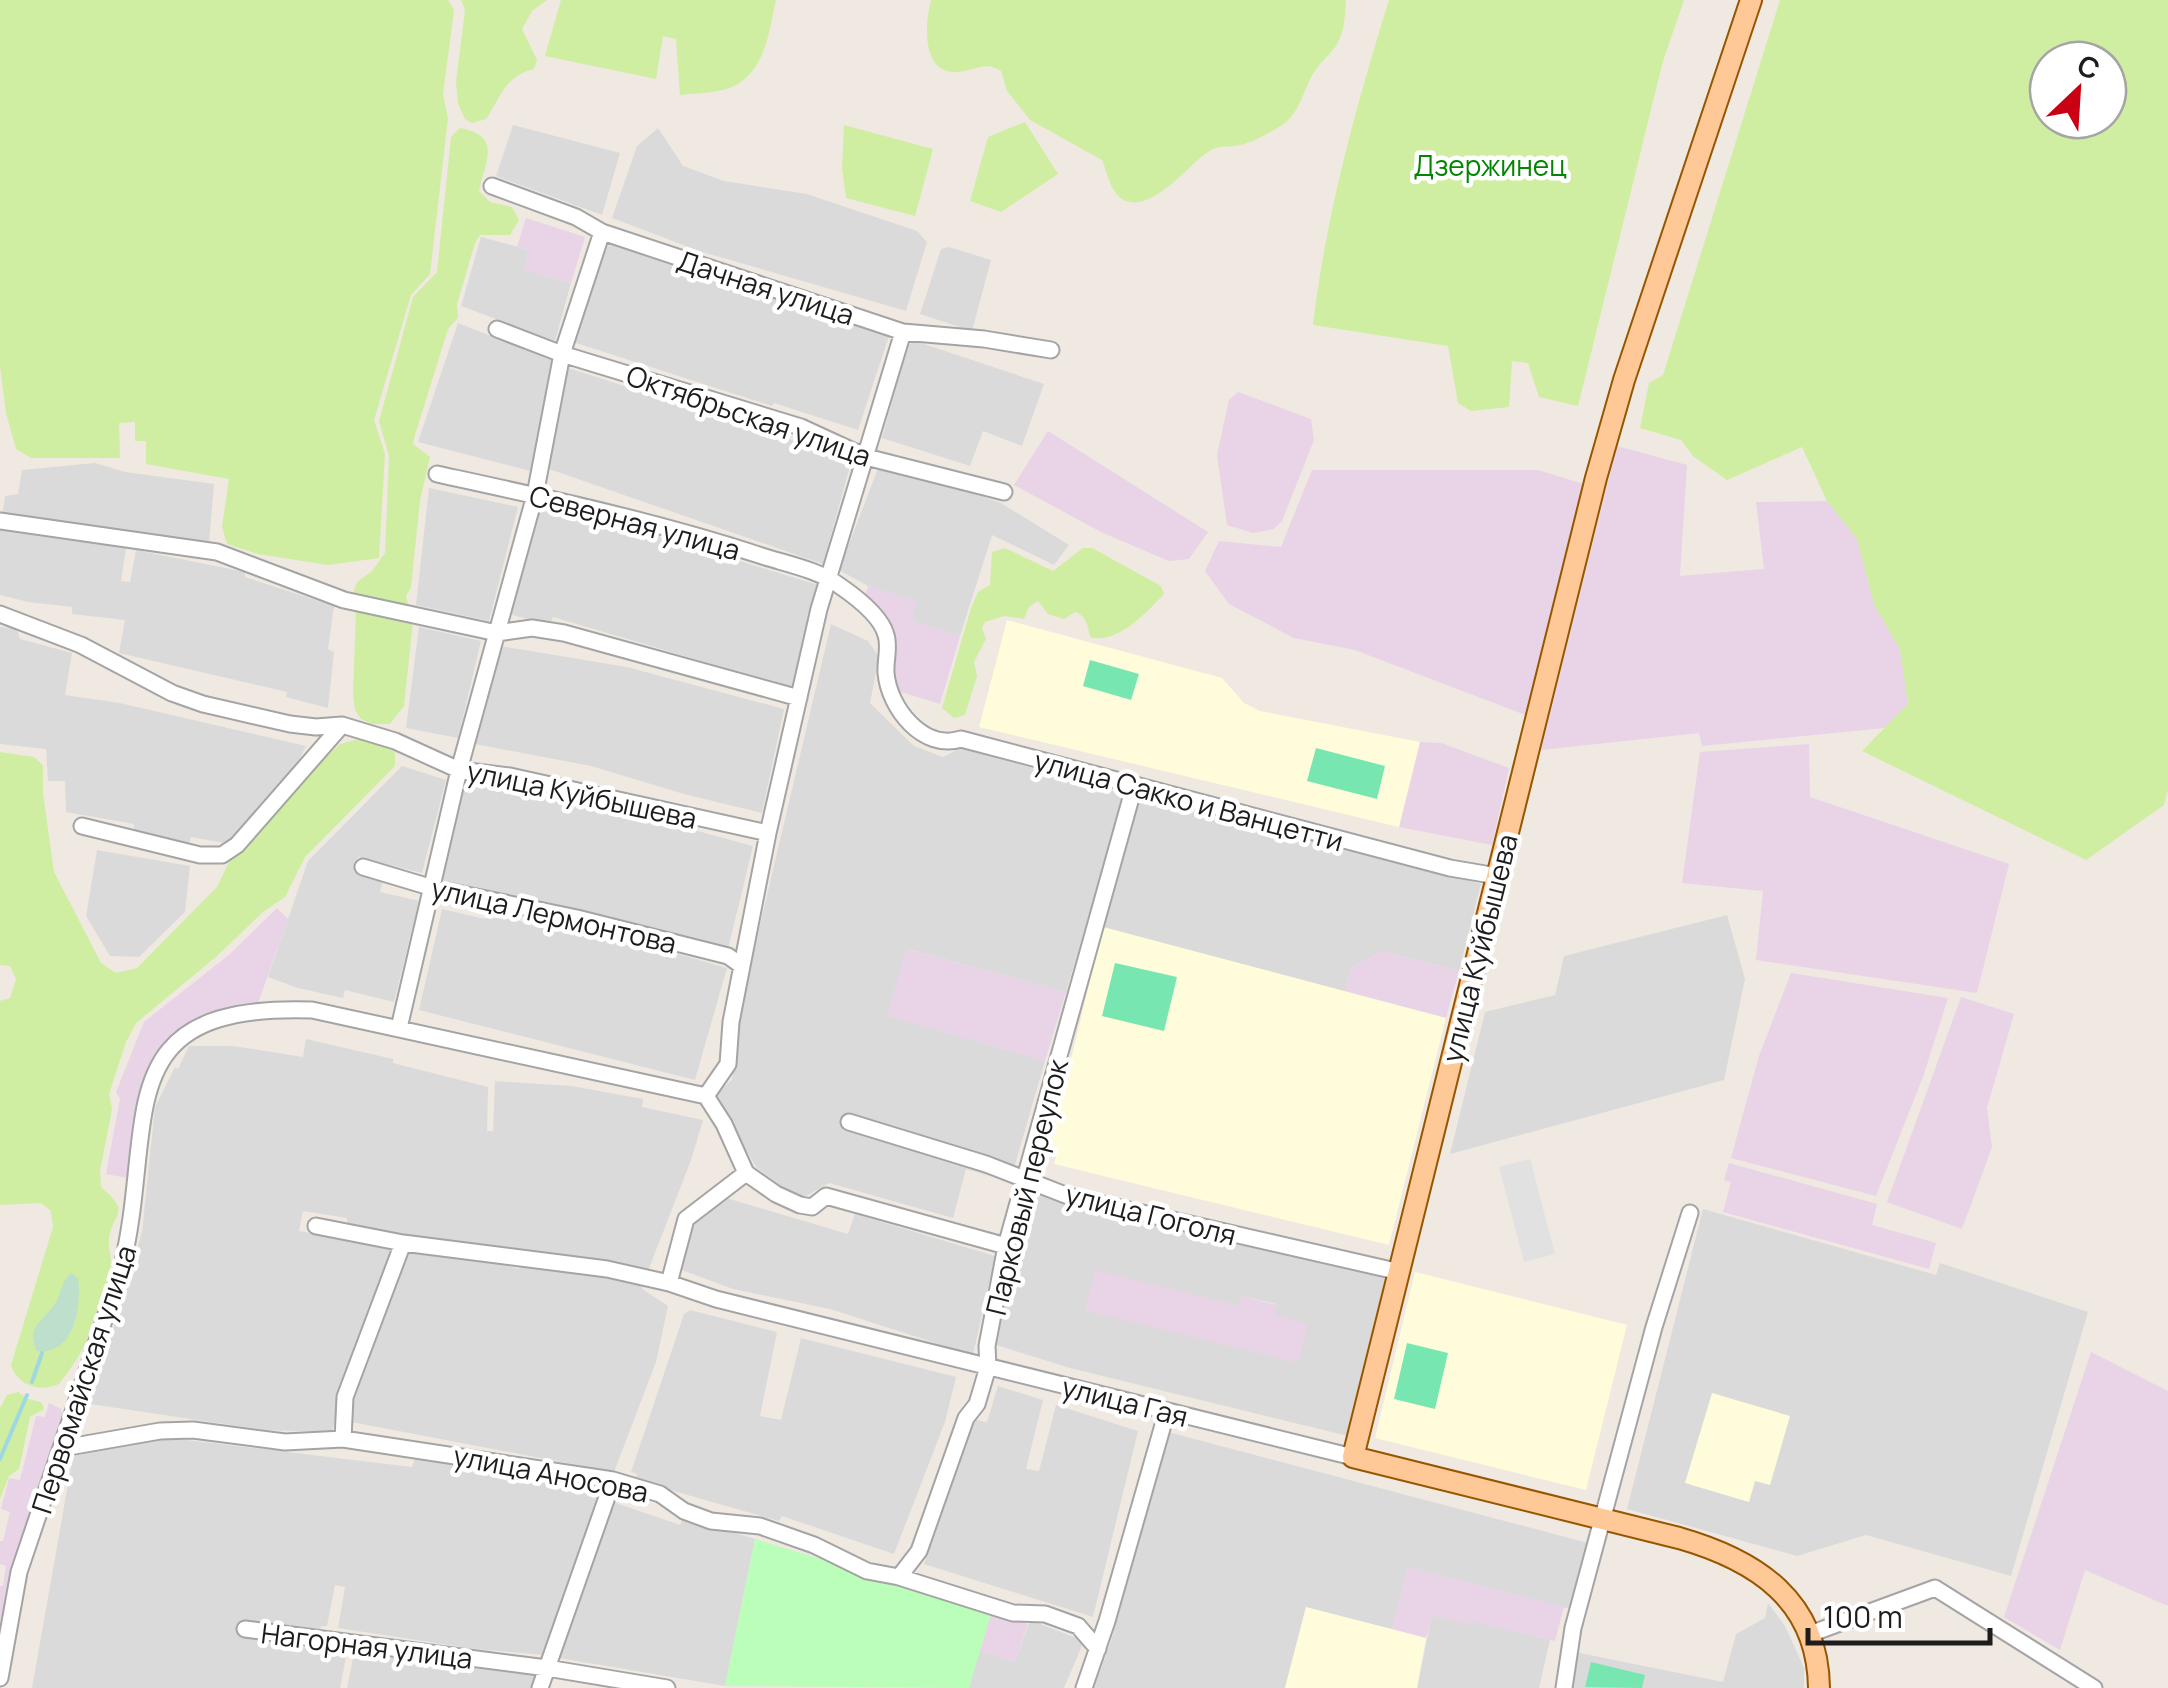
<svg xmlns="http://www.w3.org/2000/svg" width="2168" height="1688" viewBox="0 0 2168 1688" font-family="Manrope,sans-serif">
	<rect width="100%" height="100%" fill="#efe9e1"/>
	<path fill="#dbdada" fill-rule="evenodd" d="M513,125L620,153L602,215L496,176Z
		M658,128L683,166L724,181L807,194L917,231L927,242L906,311L699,251L612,218L637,146Z
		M481,237L529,250L524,270L571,283L555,341L461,306Z
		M613,245L889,336L858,430L774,403L772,406L573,342L603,248Z
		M949,247L991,260L972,331L920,314L941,249Z
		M458,323L554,361L534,472L418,442Z
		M915,341L1044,384L1022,446L983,431L970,466L882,438L907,346Z
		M568,368L852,459L823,564L549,469Z
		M95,463L125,472L214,484L209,543L2,516L5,496L18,494L22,470Z
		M879,466L943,483L1001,503L1069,545L1054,565L992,535L960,636L912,621L915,601L868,586L839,570Z
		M429,488L518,507L489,621L416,605Z
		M537,508L623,525L818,585L793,688L553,617L550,625L509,614Z
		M0,528L126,548L121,581L130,582L136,550L245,572V577L334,606L328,649L334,652L328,708L286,697L287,692L119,653L125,620L72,614V607L28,602L0,595Z
		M831,624L868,641L879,657L870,703L914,746L943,757L961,748L1124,794L1066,992L907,949L888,1016L1045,1061L1010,1182L966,1169L953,1218L829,1183L804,1197L782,1187L756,1167L714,1095L732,1080L739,1014Z
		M0,627L17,629L20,639L72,653L65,695L120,703L306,746L290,777L229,844L191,837L189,843L134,831V824L66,812L65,781H48L46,749L0,744Z
		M419,627L481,641L458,738L406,728Z
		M500,646L627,667L784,709L762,813L684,794L591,766L475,744Z
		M402,766L446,780L422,873L358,857L354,872L383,880L380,892L419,901L394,1002L345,990L343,998L298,988L268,977L308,861Z
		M467,776L587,801L753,846L728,949L442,880Z
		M1139,796L1481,884L1459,971L1382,951L1351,968L1345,992L1103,927Z
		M97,850L190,866L185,912L139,957L110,956L86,916Z
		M442,909L485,919L487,914L601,938L676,959L678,954L727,968L695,1080L419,1010Z
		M1727,915L1745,979L1724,1080L1450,1154L1485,1012L1555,995L1564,956Z
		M306,1039L393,1059V1063L488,1087L487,1131H493L495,1081L572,1086L643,1099L642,1107L703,1120L691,1160L648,1271L457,1246L456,1240L424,1239L347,1223V1218L303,1211L299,1231L391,1247L393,1257L341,1394L332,1432L264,1430L90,1404L142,1232L155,1107L175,1067L178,1069L189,1046H233L303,1057Z
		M1029,1192L1387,1276L1348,1436L1070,1368L993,1344ZM1096,1271L1238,1306L1242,1296L1276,1304L1274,1315L1298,1362L1086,1310Z
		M723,1197L848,1234L855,1214L995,1256L973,1355L830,1309L733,1289L679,1269L692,1223Z
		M1703,1209L1936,1275L1940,1263L2088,1312L2011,1576L1866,1535L1797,1556L1627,1509Z
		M406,1250L481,1259L519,1269L521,1264L601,1275L643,1285L642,1289L668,1306L656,1362L614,1472L346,1421L349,1400Z
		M690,1310L777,1332L760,1416L781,1420L801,1338L956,1377L945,1422L894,1554L782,1516L779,1521L635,1480L637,1474L631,1472L684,1314Z
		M998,1386L1043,1400L1026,1469L1039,1471L1056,1405L1138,1431L1093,1617L924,1564L971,1419L987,1422Z
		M1168,1432L1588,1543L1570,1609L1408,1567L1392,1629L1306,1608L1285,1688H1094L1112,1638Z
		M170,1438L412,1467L415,1457L510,1469L605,1490L545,1655L475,1649L338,1628L345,1587L335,1585L327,1626H322L318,1631L243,1624L240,1637L347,1652L340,1688H32L73,1456Z
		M613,1502L680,1525L683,1517L755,1539L725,1686L559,1658Z
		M1768,1603L1785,1626L1804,1668V1688H1570L1575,1652L1723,1682L1736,1634L1765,1618Z
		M1432,1615L1469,1624L1471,1620L1550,1640L1539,1688H1417Z
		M1030,1620L1084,1641L1064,1688H969L979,1650L1015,1662Z
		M354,1653L537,1676L533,1688H347Z"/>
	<path fill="#e9d3e7" d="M526,218L585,237L571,283L524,270L529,250L517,247Z
		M1238,392L1311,419L1314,440L1282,521L1274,529L1253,533L1227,525L1217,455L1229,400Z
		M1048,431L1208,532L1189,559L1169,561L1103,533L1014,485Z
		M1617,446L1687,465L1680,576L1764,569L1756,502L1827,501L1857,539L1874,604L1900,650L1908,704L1885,728L1702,746L1699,733L1541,750Z
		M1312,470H1538L1587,485L1528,716L1355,650L1294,638L1229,604L1205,571L1219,541L1281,547Z
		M868,586L916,601L912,621L960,636L940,704L894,690L889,658L890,624L864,598Z
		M1420,742L1441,743L1509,768L1492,845L1399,827Z
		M1809,744L1810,797L2009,864L1977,993L1756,960L1763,891L1682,883L1700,752Z
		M277,908L288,919L257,1006L220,1013L185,1024L170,1038L156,1055L140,1099L127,1178L106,1174L120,1099L116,1092L144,1022L230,954Z
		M906,949L1066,992L1045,1061L887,1016Z
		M1382,951L1459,971L1446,1018L1345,992L1351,968Z
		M1791,973L1948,998L1924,1074L1876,1196L1731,1158L1759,1056Z
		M1961,997L2014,1014L1987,1108L1992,1147L1962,1229L1887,1202Z
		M1729,1163L1877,1204L1872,1225L1936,1243L1929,1269L1723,1212L1731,1182L1724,1180Z
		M1095,1270L1238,1306L1241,1296L1277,1305L1275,1315L1308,1324L1298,1363L1085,1310Z
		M2091,1352L2168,1391V1606L2085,1570L2060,1650L2004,1617Z
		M49,1403L61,1409L64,1418L0,1648V1586H3L6,1566L0,1564V1541H3L10,1512L1,1509L9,1478L20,1480L36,1416L45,1417Z
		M1408,1567L1564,1607L1555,1641L1471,1621L1470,1625L1433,1615L1426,1638L1392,1629Z
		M992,1611L1028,1624L1015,1662L979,1650Z"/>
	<path fill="#fffcdb" d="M1007,620L1222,678L1244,703L1260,711L1420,742L1399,827L979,727Z
		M1103,927L1446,1018L1389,1245L1054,1164L1057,1152L1049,1150Z
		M1415,1272L1627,1325L1586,1490L1375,1438Z
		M1712,1393L1790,1416L1770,1485L1755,1481L1749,1502L1685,1483Z
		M1306,1607L1426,1638L1417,1688H1285Z"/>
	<path fill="#cfeea2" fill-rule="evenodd" d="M0,0H448L454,10L443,94L448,118L430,274L411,295L374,420L385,454L379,558L328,565L258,554L227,544L222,527L229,479L146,464V441H135V422L119,423L120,458H31L16,449L6,413L0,366Z
		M461,0H547L532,11L522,29L537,60L534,69C504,77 501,97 486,119L472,123L465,119L458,104L456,82L465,10Z
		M561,0H776C769,31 766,68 736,85C722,93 696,93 680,95L676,39L663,36L656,79L545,56Z
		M931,0H1346C1345,13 1345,26 1340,38C1335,51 1325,57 1317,68C1303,86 1302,112 1282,125C1271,132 1252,143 1240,145C1223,149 1222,142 1205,154C1187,168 1155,207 1130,202C1111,199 1108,174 1102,160L1030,120L1007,91L1001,71C983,60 975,72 956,72C921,73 925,23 931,0Z
		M1389,0H1684L1663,61L1578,406L1539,397L1528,363L1512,361L1509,407L1471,411L1458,403L1448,346L1313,325C1326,214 1356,106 1389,0Z
		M1780,0H2168V790L2164,805L2086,860L1862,751L1908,704L1900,650L1874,604L1857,539L1827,501L1802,447L1727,480L1693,456L1681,440L1640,428L1649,383L1663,375ZM2048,60H2108V120H2048Z
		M1025,122L1058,174L1001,212L970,201L988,137Z
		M844,125L933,149L915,216L846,198L842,168Z
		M460,128C504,136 484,163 479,191L490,202L512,207L519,220L510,235H480L475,243L457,304L458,318L448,329L415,435L413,444L430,457L420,501L411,587L406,596L413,621L404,706L390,724H372L361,719L355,710L353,693L356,610L352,597L357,582L372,571L385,553L389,456L379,421L413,297L437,272L451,137Z
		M1005,548L1053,571L1083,548H1092L1161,586L1164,594C1147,612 1117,645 1090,637C1088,626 1086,615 1075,612L1064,619L1048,614L1038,601L1029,607L1024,619L1004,616L985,622L982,628L986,639L974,662L977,676L965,715L954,718L942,708L971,608L978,592L990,585L992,552Z
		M359,739L378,741L395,753V766L305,857L285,897L263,912L217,956L136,1023L126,1042L109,1094L112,1109L100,1171L101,1187C133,1215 112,1211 109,1240C108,1248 111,1255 111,1263C107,1308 86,1350 59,1384C40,1393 17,1385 11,1365L53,1227L51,1211L41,1203L0,1205V1001L10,998L16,979L10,966L0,965V752L34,757L43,765V793L54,872L101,963L116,973L137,968L217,887L230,860L313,769L340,744Z
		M18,1392L28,1399L41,1402L44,1409L30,1417L19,1469L9,1476L0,1499V1408L7,1395Z"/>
	<path fill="#bddfcc" d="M71,1273L78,1278C82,1304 75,1356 37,1351C25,1326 44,1321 56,1302C62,1291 62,1281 71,1273Z"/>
	<path fill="#bafeba" d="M755,1539L992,1611L969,1688L725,1686Z"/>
	<path fill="#78e6b1" d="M1090,660L1139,674L1131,700L1083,686Z
		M1316,748L1385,766L1377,799L1307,781Z
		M1115,963L1177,977L1164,1031L1102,1016Z
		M1407,1343L1448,1353L1435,1409L1394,1399Z
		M1591,1662L1645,1675L1642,1688L1585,1687Z"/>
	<path fill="#e1e1e1" d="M1530,1159L1555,1254L1524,1262L1499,1167Z"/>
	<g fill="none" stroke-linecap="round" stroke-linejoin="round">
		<path stroke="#9ed8e1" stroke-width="4" d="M32,1382L42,1353
			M0,1459L27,1395"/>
		<defs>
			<path id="minor" d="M492,186L576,217L602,232L903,332L984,339L1051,350
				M497,329L562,354L801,427L866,457L1004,492
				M437,474C547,498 656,521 762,556C787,564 819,570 840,586C856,597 881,616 886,635C890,647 885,661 886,673C889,708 923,751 961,739L1450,868L1497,876
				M0,521L217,552L344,600L497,633L532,628L564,633L799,698
				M0,614L81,645L172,693L203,704L290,724L316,727L342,725L395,741L459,770L510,776L768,833
				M82,826L200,855H222L237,845L342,725
				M363,867L433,888L577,918L728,956L742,966
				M399,1028L459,770L535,495L562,354L602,232
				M706,1096L728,1064L731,1022L768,833L819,609L903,332
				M706,1096L724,1124L746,1173L776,1194L800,1205L812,1207L826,1196L1006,1246
				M849,1122L986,1164L1068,1196L1400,1272
				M316,1226L403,1243L607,1269L669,1283L716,1299L1353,1457
				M669,1283L686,1219L746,1173
				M343,1439L345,1397L403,1243
				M63,1448L160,1431L193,1430L285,1442L343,1439L613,1480L660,1494L684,1511L711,1521L760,1526L814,1545L867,1571L899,1577L1013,1613L1045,1614L1078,1626L1098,1649
				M899,1577L919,1551L966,1418L977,1404L988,1367L987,1346L1006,1246L1134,787
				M245,1629L547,1668L667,1688
				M1810,1634L1935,1588L2094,1688
				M0,1678L19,1572L121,1270C158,1123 102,1003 312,1010L706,1096
				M540,1688L613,1480
				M1084,1688L1107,1621L1167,1411
				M1564,1688L1573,1628L1654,1327L1690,1213"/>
			<path id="major" d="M1751,0L1624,380L1596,478L1353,1457L1679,1538C1756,1560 1818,1600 1819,1688"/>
		</defs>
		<use href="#minor" stroke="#a4a4a4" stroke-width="19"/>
		<use href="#major" stroke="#965600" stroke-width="24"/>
		<use href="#minor" stroke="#fff" stroke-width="15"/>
		<use href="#major" stroke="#ffc897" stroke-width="20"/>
	</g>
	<g text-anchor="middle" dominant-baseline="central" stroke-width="9" stroke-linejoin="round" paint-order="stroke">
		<g font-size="28" fill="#038402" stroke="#fff">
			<text x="1490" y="165">Дзержинец</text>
		</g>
		<g font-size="28" fill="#1d1d1d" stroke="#fff">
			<text transform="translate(766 287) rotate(18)">Дачная улица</text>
			<text transform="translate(749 415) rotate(19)">Октябрьская улица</text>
			<text transform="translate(635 522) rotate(15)">Северная улица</text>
			<text transform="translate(582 794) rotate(12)">улица Куйбышева</text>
			<text transform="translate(1189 800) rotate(15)">улица Сакко и Ванцетти</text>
			<text transform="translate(554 915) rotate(13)">улица Лермонтова</text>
			<text transform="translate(1479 948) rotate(-76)">улица Куйбышева</text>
			<text transform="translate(1026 1187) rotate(-76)">Парковый переулок</text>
			<text transform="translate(1151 1214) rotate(14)">улица Гоголя</text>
			<text transform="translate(83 1379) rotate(-72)">Первомайская улица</text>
			<text transform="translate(1125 1401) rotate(14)">улица Гая</text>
			<text transform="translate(551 1473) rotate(11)">улица Аносова</text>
			<text transform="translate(367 1645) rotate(7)">Нагорная улица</text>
		</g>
	</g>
	<g transform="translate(2078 90) rotate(25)"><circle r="48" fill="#ffffff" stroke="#a5a5a5" stroke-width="2.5"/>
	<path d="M0-8L18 38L0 25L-18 38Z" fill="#ca0013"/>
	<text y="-15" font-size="28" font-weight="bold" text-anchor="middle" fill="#1d1d1d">С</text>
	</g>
	<path d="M1808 1628v15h182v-15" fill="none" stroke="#1d1d1d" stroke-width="5"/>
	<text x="1823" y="1628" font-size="30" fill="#1d1d1d" stroke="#ffffff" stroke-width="8" paint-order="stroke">100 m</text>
</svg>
